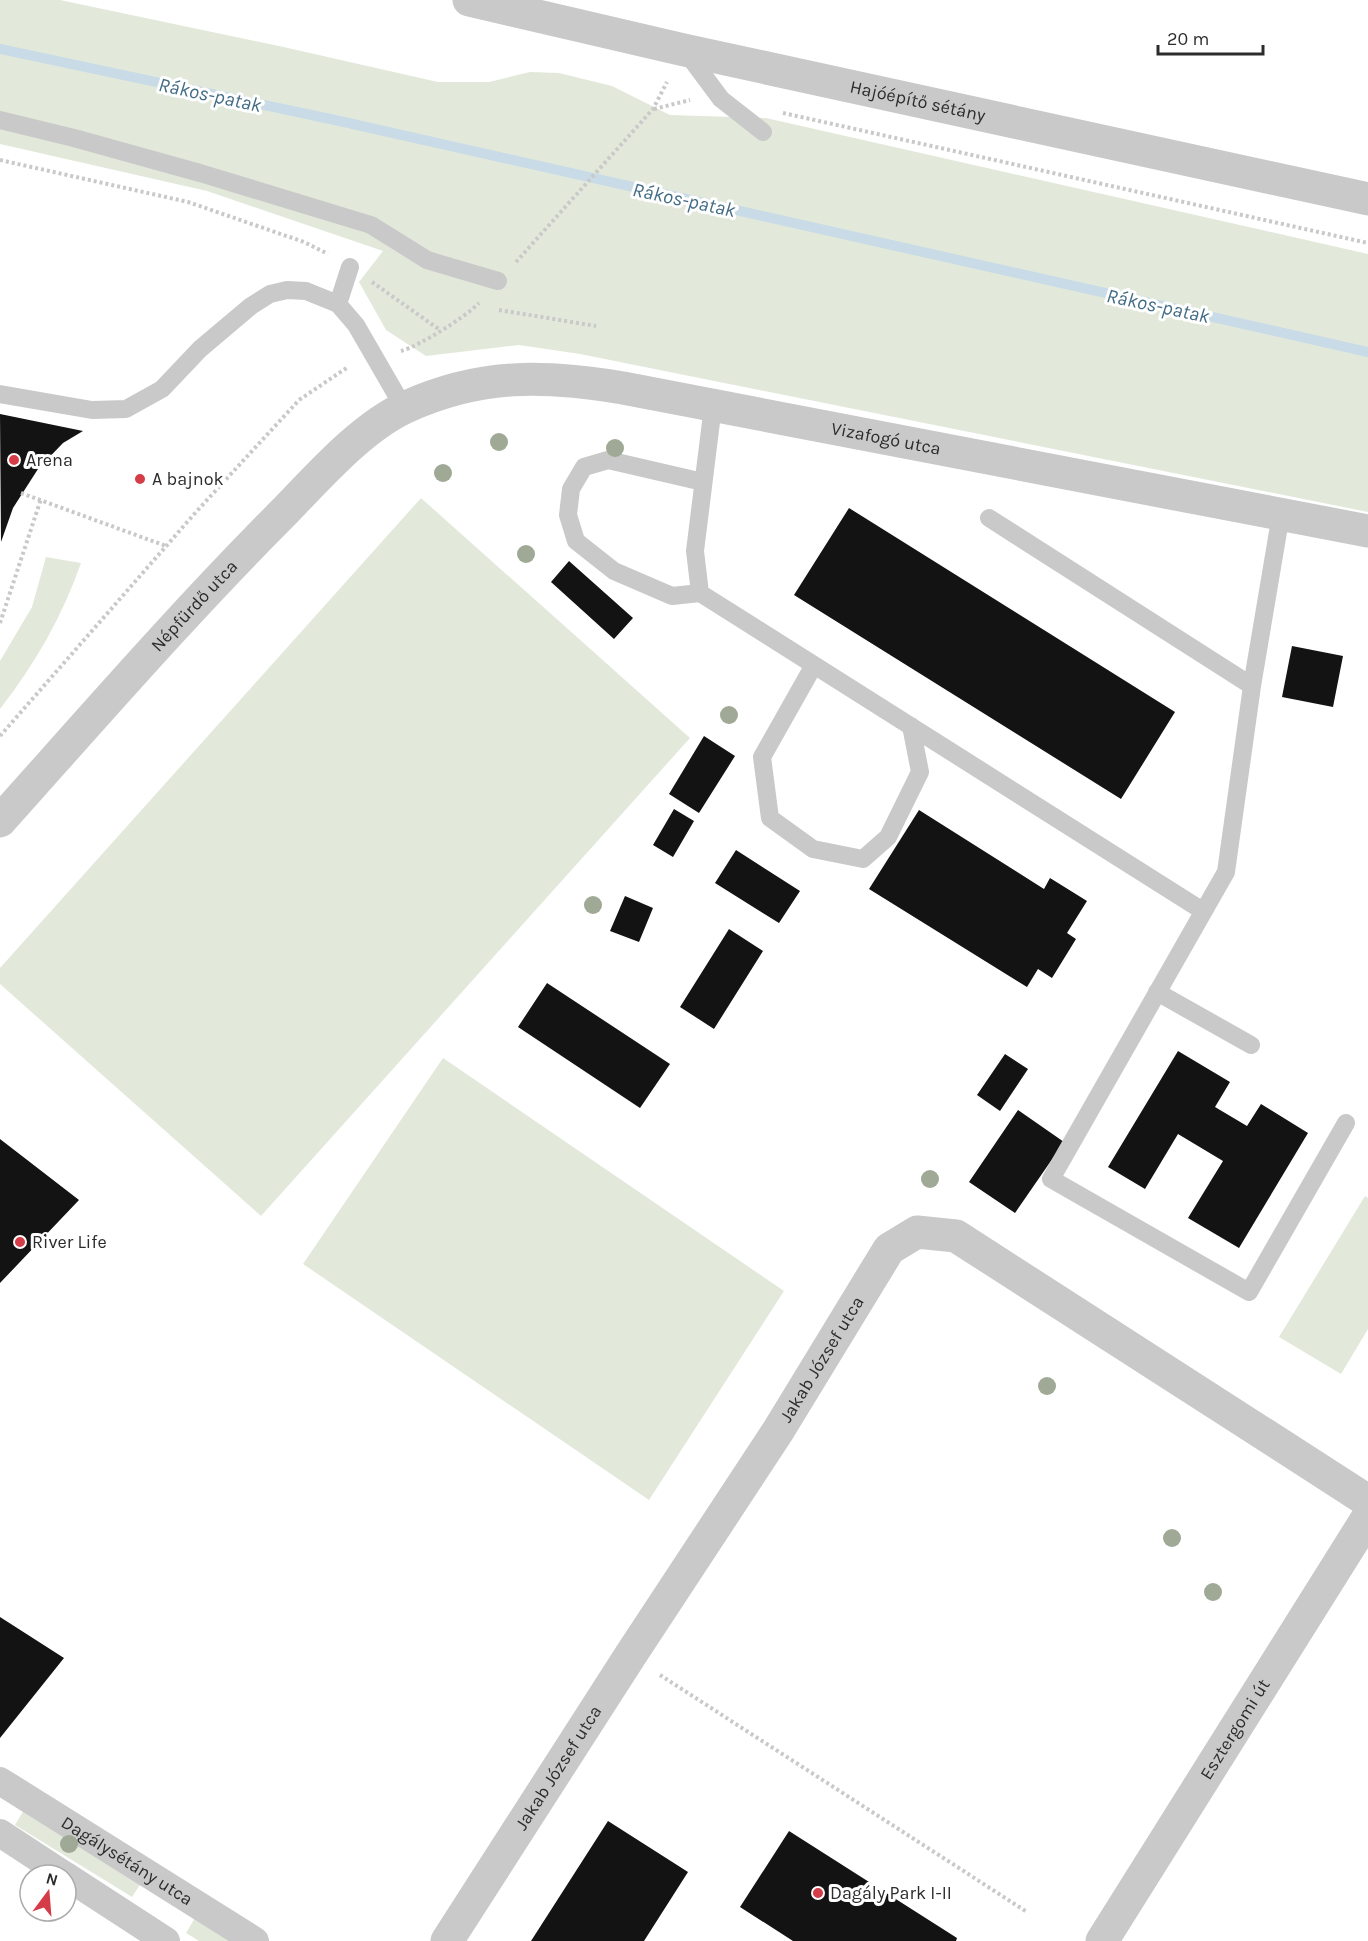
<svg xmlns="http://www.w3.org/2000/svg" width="1368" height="1941" viewBox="0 0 1368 1941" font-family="Karla,sans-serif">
	<rect width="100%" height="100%" fill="#fff"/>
	<path fill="#e2e9db" d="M0,0H60L279,46L438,82H489L530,72L559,73L612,86L670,115L766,118L1368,254V512L580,354L519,345L426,356L386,330L359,282L383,251L207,191L0,144Z
		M421,498L690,738L261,1216L0,984V968Z
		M46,557L81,563C62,617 35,664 0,709V661L32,607Z
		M443,1058L784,1291L649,1500L303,1264Z
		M1365,1196L1368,1198V1329L1341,1374L1279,1337Z
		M25,1808L143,1880L132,1897L15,1825Z
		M196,1916L236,1941H199L186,1933Z"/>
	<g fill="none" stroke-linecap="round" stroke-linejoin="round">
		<path stroke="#c8dbe7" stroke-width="10" d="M0,49L335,120L1368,352"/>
	</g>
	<path fill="#131313" d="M0,414L83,431L63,443L38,469L13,508L1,542Z
		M849,508L1175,712L1121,799L794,595Z
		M569,561L633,618L614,639L551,582Z
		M1292,646L1343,656L1333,707L1282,697Z
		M704,736L735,756L699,813L669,794Z
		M674,809L694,821L673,857L653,845Z
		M919,810L1044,889L1050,878L1087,901L1067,933L1076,939L1052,978L1038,969L1027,987L869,889Z
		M736,850L800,891L779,923L715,883Z
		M625,896L653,908L639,942L610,931Z
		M729,929L763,951L714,1029L680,1007Z
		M547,983L670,1064L640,1108L518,1027Z
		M1178,1051L1230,1082L1215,1107L1247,1126L1261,1104L1308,1133L1239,1248L1188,1218L1223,1161L1178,1134L1145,1189L1108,1167Z
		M1005,1054L1028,1069L1000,1111L977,1095Z
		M1018,1110L1064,1142L1015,1213L969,1182Z
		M0,1139L79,1200L0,1283Z
		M0,1617L64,1658L0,1738Z
		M608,1821L688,1872L644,1941H531Z
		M789,1831L957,1938L956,1941H793L740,1907Z"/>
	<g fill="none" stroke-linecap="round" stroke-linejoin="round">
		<path stroke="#c9c9c9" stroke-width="4" stroke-dasharray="3 3" stroke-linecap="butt" d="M654,109L690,100
			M783,113L1368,243
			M0,160L188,202L304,242L328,254
			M516,262L653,109L667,82
			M372,282L440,330
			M499,310L596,326
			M401,351C421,345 464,318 479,303
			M21,493L166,546
			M0,623L41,499
			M0,736L196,512L299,400L348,367
			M660,1675L1027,1912"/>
		<path stroke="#c9c9c9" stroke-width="18" d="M686,52L721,99L763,132
			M0,120L74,138L200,173L371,225L427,260L498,281
			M338,304L350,267
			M0,394L92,410L126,409L162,389L200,349L251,306L270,294L287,290L306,291L338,304L356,325L404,408
			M713,406L695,551L700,593L1203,911
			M1281,514L1252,686L1226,872L1051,1179L1249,1292L1346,1123
			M989,518L1252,686
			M700,593L672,596L614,571L576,541L568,515L571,489L584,467L608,460L703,482
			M814,665L762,757L770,818L813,849L863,859L888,837L920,772L911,726
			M1157,992L1251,1045"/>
		<g stroke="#c9c9c9" stroke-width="28">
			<path id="s1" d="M0,1781L255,1941"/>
			<path d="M0,1833L64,1875"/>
			<path d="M66,1876L166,1941"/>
		</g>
		<g stroke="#c9c9c9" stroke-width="33">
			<path id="s2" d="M469,0L684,50L1368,199"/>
			<path id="s3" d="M447,1941L630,1656L778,1431L889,1249L917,1232L956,1236L1368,1501"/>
			<path id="s4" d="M1102,1941L1368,1517"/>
		</g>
		<path stroke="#c9c9c9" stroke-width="33" id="s5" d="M0,821C94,716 186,610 286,510C319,476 362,427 406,407C481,373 544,375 623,388L1368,531"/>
	</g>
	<g fill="#9fa995">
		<circle cx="499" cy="442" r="9"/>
		<circle cx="615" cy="448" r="9"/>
		<circle cx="443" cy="473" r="9"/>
		<circle cx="526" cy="554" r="9"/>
		<circle cx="729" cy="715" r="9"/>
		<circle cx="593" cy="905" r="9"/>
		<circle cx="930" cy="1179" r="9"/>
		<circle cx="1047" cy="1386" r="9"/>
		<circle cx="1172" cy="1538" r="9"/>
		<circle cx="1213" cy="1592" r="9"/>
		<circle cx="69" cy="1844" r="9"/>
	</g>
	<g fill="#d43d48" stroke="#fff" stroke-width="2">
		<circle cx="14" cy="460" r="6"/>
		<circle cx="140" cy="479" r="6"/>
		<circle cx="20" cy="1242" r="6"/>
		<circle cx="818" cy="1893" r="6"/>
	</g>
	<g text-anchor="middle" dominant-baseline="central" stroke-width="6" stroke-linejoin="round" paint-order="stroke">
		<g font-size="18" fill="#2c2c2c" stroke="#fff">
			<text stroke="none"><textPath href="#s2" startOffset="460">Hajóépítő sétány</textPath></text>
			<text stroke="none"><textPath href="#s5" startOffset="1071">Vizafogó utca</textPath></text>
			<text stroke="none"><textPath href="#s5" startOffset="290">Népfürdő utca</textPath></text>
			<text stroke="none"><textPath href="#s3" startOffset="692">Jakab József utca</textPath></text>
			<text stroke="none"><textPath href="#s4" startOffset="250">Esztergomi út</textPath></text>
			<text stroke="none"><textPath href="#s3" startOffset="206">Jakab József utca</textPath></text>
			<text stroke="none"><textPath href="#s1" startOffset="150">Dagálysétány utca</textPath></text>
		</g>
		<g font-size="18" fill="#2c2c2c" stroke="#fff" text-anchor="start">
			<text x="26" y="460">Arena</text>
			<text x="152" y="479">A bajnok</text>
			<text x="32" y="1242">River Life</text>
			<text x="830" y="1893">Dagály Park I-II</text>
		</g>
		<g font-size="20" font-style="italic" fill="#426c86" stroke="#fff">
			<text transform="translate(210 95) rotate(12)">Rákos-patak</text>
			<text transform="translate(684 200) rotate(12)">Rákos-patak</text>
			<text transform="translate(1158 306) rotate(12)">Rákos-patak</text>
		</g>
	</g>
	<g transform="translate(48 1893) rotate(16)"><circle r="28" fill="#ffffff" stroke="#ababab" stroke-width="1.5"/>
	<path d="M0-4.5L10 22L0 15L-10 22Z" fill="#d43d48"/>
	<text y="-9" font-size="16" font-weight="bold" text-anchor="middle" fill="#2c2c2c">N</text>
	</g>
	<path d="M1158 45v9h105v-9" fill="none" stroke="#2c2c2c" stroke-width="3"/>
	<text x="1167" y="45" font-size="18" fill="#2c2c2c" stroke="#ffffff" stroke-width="4.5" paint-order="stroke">20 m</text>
</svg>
